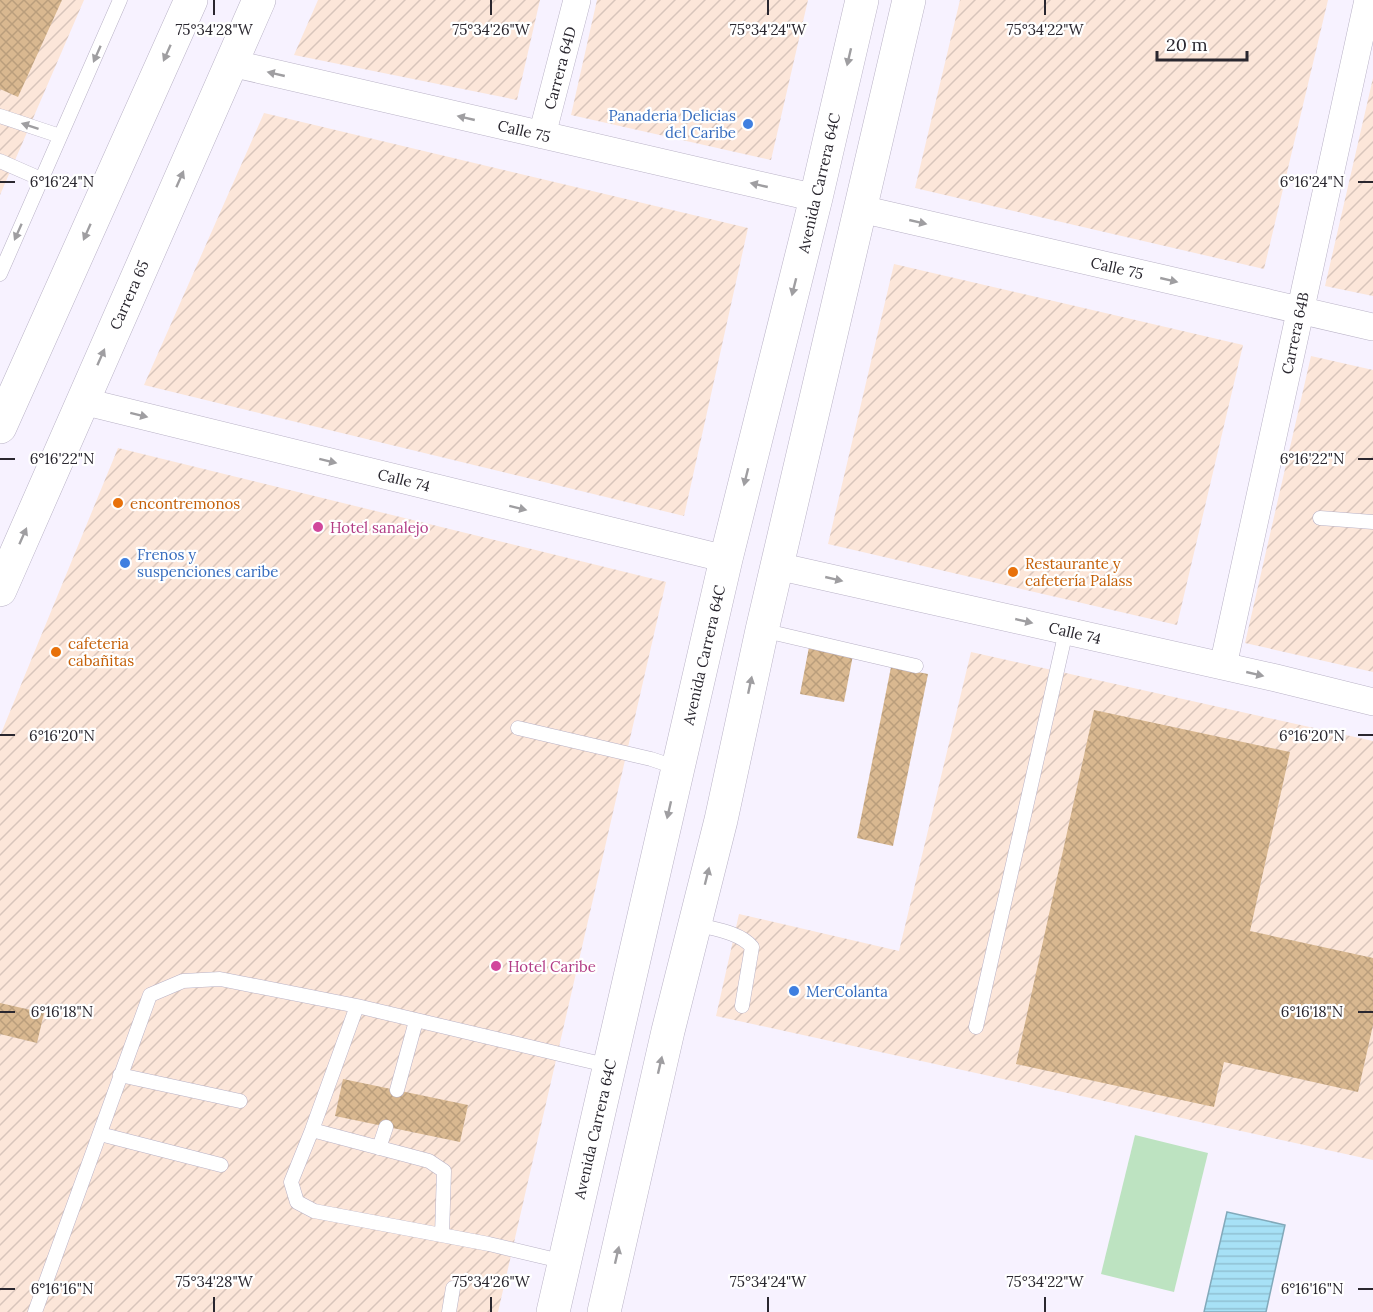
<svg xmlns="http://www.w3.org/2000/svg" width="1373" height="1312" viewBox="0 0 1373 1312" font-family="Lora,serif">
	<defs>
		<pattern id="industrial-furrows" width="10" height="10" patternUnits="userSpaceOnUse" patternTransform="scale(1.5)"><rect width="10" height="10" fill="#fce6d9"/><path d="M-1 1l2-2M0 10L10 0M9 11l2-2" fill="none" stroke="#d8c5bb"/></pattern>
		<pattern id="water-rules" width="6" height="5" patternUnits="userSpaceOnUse" patternTransform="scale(1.5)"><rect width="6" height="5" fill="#a7e1f6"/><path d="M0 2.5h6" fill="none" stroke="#90c1d3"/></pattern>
		<pattern id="building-cross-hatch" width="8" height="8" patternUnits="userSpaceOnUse" patternTransform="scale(1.5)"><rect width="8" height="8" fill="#d9b890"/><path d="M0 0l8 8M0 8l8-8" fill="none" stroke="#ba9e7c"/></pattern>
	</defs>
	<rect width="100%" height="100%" fill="#f7f2ff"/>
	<path fill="url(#industrial-furrows)" d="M0,0H84L0,195Z
		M318,0H540L517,100L294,55Z
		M597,0H808L771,160L571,115Z
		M960,0H1328L1264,269L915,188Z
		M1373,78V296L1325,286Z
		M264,113L748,228L684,516L144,385Z
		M894,264L1243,345L1177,625L828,544Z
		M1311,356L1373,370V672L1245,643Z
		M118,448L666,582L498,1312H0V736Z
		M971,652L1373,741V1160L716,1016L739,914L899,951Z"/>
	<path fill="#bde3c1" d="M1135,1135L1208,1153L1174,1292L1101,1274Z"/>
	<path fill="url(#water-rules)" stroke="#82a9ba" stroke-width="1.5" d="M1227,1212L1285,1225L1266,1312H1204Z"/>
	<path fill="url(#building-cross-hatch)" d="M0,0H62L18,97L0,89Z
		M809,647L853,655L844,702L800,694Z
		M891,667L928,674L893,846L857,838Z
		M1094,710L1290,752L1250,931L1373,958V1025L1358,1092L1224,1062L1214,1107L1016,1064Z
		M0,1003L44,1013L37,1043L0,1034Z
		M343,1079L468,1105L460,1142L335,1116Z"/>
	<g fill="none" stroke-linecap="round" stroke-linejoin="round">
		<defs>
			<path id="service" d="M0,116L60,136
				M0,161L41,179
				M0,274L120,0
				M1320,518L1373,522
				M762,630L916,666
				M518,728L651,759L678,768
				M695,924C713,929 740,932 752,947L742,1006
				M357,1006L312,1130L291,1182L297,1202L314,1211L489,1244L565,1262
				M976,1027L1066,631
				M120,1075L240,1101
				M397,1090L416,1021
				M312,1130L429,1161L444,1171L442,1235
				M100,1134L221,1165
				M379,1148L386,1127
				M35,1312L150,995L183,981L220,979L357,1006L610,1066
				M449,1312L453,1288"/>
			<path id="minor" d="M231,63L816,198
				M542,135L577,0
				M861,209L1373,327
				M82,401L726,559
				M777,566L1276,678L1373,702
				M1223,666L1368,0"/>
			<path id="secondary" d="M0,427L191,0
				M0,590L259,0"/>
			<path id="primary" d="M553,1312L726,559L816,198L862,0
				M604,1312L668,1031L721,820L762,630L909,0"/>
		</defs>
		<use href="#service" stroke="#b9b2c6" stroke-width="15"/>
		<use href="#minor" stroke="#b9b2c6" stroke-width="28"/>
		<use href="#secondary" stroke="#b9b2c6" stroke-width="34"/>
		<use href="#primary" stroke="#b9b2c6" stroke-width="34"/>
		<use href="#service" stroke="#fff" stroke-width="14"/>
		<use href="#minor" stroke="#fff" stroke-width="27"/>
		<use href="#secondary" stroke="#fff" stroke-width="33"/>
		<use href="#primary" stroke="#fff" stroke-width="33"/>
	</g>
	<defs><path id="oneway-solid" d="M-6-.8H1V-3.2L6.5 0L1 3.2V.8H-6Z" transform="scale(1.5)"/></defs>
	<g fill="#9f9ea1">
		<use href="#oneway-solid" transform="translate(167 53) rotate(114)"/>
		<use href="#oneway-solid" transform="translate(97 54) rotate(114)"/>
		<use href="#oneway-solid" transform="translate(849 57) rotate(103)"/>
		<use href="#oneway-solid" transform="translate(276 74) rotate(-167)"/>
		<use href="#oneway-solid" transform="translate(466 118) rotate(-167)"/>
		<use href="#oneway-solid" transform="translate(30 126) rotate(-162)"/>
		<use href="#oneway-solid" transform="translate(180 179) rotate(-66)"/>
		<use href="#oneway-solid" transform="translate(759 185) rotate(-167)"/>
		<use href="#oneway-solid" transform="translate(918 222) rotate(13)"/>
		<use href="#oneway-solid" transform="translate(18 232) rotate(114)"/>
		<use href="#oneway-solid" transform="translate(87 232) rotate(114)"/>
		<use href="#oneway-solid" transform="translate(1169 280) rotate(13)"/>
		<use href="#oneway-solid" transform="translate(794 287) rotate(104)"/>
		<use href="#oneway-solid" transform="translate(101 357) rotate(-66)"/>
		<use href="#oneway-solid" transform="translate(139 415) rotate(14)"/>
		<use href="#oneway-solid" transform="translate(328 461) rotate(14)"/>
		<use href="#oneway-solid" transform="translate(746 477) rotate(104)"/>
		<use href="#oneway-solid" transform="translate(518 508) rotate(14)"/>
		<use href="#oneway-solid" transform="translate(23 536) rotate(-66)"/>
		<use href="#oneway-solid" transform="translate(834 579) rotate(13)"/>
		<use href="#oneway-solid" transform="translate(1024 621) rotate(13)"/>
		<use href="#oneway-solid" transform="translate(1255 674) rotate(13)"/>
		<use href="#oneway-solid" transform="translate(750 685) rotate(-78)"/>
		<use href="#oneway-solid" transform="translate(669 810) rotate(103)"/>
		<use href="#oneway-solid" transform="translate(707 876) rotate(-76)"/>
		<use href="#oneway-solid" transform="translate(660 1065) rotate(-77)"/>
		<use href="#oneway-solid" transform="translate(617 1255) rotate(-77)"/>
	</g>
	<path fill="none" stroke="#2a272f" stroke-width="2" d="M214,0V15M491,0V15M768,0V15M1045,0V15M0,182H15M1358,182H1373M0,459H15M1358,459H1373M0,735H15M1358,735H1373M0,1012H15M1358,1012H1373M0,1289H15M1358,1289H1373M214,1297V1312M491,1297V1312M768,1297V1312M1045,1297V1312"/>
	<g fill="#3f7fe0" stroke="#fff" stroke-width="2">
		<circle cx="748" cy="124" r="6"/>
		<circle cx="125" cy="563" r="6"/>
		<circle cx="794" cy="991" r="6"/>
	</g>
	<g fill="#e8710a" stroke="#fff" stroke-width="2">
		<circle cx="118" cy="503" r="6"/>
		<circle cx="1013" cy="572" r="6"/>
		<circle cx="56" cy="652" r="6"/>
	</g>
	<g fill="#d1479c" stroke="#fff" stroke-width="2">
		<circle cx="318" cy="527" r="6"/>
		<circle cx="496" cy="966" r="6"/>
	</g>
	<g text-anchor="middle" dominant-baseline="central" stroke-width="4.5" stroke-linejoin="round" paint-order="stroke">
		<g font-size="15" fill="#2a272f" stroke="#fff">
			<text transform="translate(560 68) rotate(-75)">Carrera 64D</text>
			<text transform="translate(524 131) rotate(13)">Calle 75</text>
			<text transform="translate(819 183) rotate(-77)">Avenida Carrera 64C</text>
			<text transform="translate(1117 268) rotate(13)">Calle 75</text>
			<text transform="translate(129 295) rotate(-66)">Carrera 65</text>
			<text transform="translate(1295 333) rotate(-78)">Carrera 64B</text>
			<text transform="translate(404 480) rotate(14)">Calle 74</text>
			<text transform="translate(1075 633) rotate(13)">Calle 74</text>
			<text transform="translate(704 655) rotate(-77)">Avenida Carrera 64C</text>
			<text transform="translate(595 1129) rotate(-77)">Avenida Carrera 64C</text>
		</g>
		<g font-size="15" fill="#366cbe" stroke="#fff" text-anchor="start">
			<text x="736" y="115" text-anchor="end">Panaderia Delicias<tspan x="736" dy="17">del Caribe</tspan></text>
			<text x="137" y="554">Frenos y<tspan x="137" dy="17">suspenciones caribe</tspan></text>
			<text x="806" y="991">MerColanta</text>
		</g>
		<g font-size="15" fill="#c56008" stroke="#fff" text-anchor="start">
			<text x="130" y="503">encontremonos</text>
			<text x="1025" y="563">Restaurante y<tspan x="1025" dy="17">cafetería Palass</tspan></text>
			<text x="68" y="643">cafeteria<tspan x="68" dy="17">cabañitas</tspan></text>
		</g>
		<g font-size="15" fill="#b23c85" stroke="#fff" text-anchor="start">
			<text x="330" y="527">Hotel sanalejo</text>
			<text x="508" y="966">Hotel Caribe</text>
		</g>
	</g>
	<g font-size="15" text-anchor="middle" fill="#2a272f" stroke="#fff" stroke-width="4.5" stroke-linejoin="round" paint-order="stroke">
		<text x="214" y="35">75°34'28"W</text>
		<text x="491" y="35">75°34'26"W</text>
		<text x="768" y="35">75°34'24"W</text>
		<text x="1045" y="35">75°34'22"W</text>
		<text x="62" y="187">6°16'24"N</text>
		<text x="1312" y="187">6°16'24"N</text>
		<text x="62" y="464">6°16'22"N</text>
		<text x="1312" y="464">6°16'22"N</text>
		<text x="62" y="741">6°16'20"N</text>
		<text x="1312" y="741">6°16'20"N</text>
		<text x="62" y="1017">6°16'18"N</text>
		<text x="1312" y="1017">6°16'18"N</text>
		<text x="214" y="1287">75°34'28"W</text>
		<text x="491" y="1287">75°34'26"W</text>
		<text x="768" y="1287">75°34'24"W</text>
		<text x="1045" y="1287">75°34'22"W</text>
		<text x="62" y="1294">6°16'16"N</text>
		<text x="1312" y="1294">6°16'16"N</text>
	</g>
	<path d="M1157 51v9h90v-9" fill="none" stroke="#2a272f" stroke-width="3"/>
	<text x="1166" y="51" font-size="18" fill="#2a272f" stroke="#ffffff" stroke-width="4.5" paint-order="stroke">20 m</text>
</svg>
